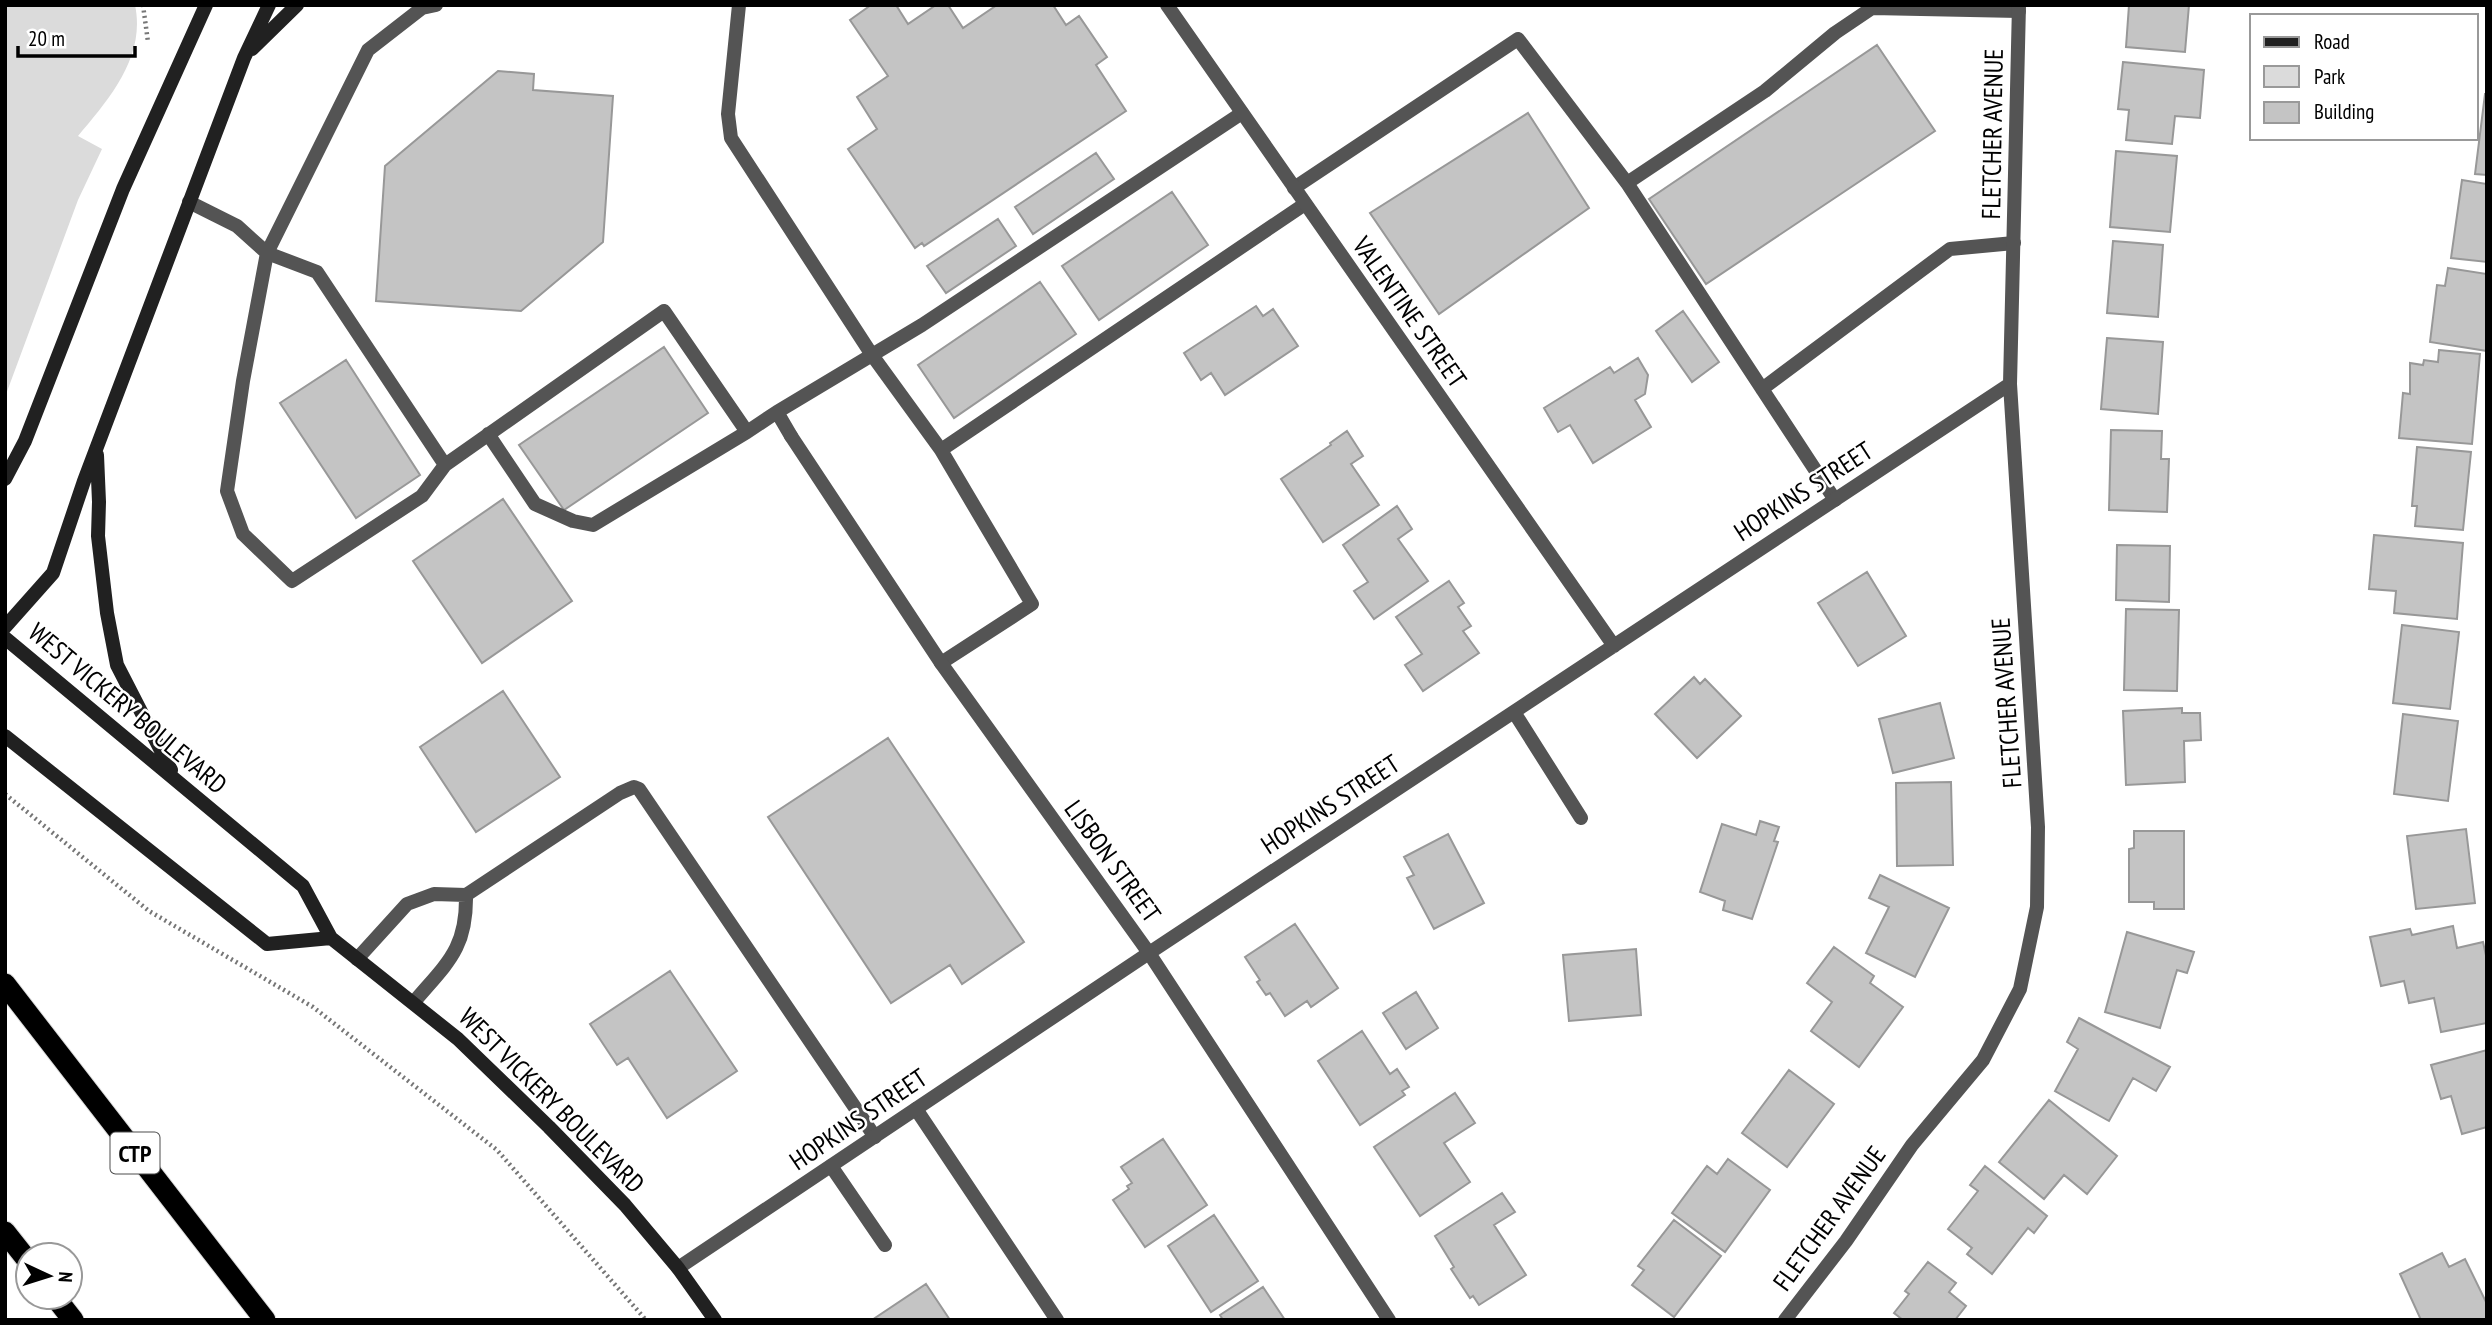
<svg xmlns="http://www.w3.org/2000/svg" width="2492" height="1325" viewBox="0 0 2492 1325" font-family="'PT Sans Narrow',sans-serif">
	<rect width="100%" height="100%" fill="#fff"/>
	<path fill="#dbdbdb" d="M5,5H135C146,57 109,99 78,136L102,149L78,200L5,397Z"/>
	<path fill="#c4c4c4" stroke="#989898" stroke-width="2" d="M871,5H896L908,24L936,5H948L963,28L997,5H1053L1066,25L1079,16L1107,57L1096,65L1126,111L924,246L922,243L915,248L848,149L877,129L857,97L888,76L850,20Z
		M2129,5H2189L2185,52L2126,47Z
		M1877,45L1935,131L1706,284L1649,199Z
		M2123,62L2204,70L2200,118L2175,116L2172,144L2126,140L2129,110L2118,109Z
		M498,71L534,74L533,90L613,96L603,242L521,311L376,301L385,166Z
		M2485,94H2487V175L2475,174Z
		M1528,113L1589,208L1439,314L1370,213Z
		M2116,151L2177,156L2170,232L2110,227Z
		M1096,153L1114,179L1033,234L1015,207Z
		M2462,180L2487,184V262L2451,258Z
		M1172,192L1208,245L1099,320L1062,266Z
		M998,219L1016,246L946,293L927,266Z
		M2113,241L2163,245L2158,317L2107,313Z
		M2448,268L2487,274V351L2430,342L2437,285L2445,286Z
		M1040,282L1076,334L954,418L918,365Z
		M1256,306L1263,316L1273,309L1298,346L1225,395L1211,373L1201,380L1184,353Z
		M1683,311L1719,362L1692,382L1656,331Z
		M2107,338L2163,342L2158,414L2101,409Z
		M664,347L708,413L564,510L519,445Z
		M2439,350L2480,354L2472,444L2399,438L2403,393L2410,394V363L2423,365L2424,360L2438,362Z
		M1638,358L1648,375L1645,394L1635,400L1651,427L1593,463L1570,425L1558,432L1544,408L1610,367L1614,373Z
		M346,360L420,475L356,518L280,403Z
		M2111,430L2162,431L2161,459H2169L2167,512L2109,510Z
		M1347,431L1363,456L1351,464L1379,505L1323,542L1281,479L1331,445L1330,443Z
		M2417,447L2471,452L2463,530L2415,526L2417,506H2412Z
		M503,499L572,601L482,663L413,561Z
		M1397,506L1412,529L1398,539L1428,581L1374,619L1354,591L1368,582L1343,545Z
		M2374,535L2463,543L2457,619L2394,613L2396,591L2369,589Z
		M2117,545L2170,546L2169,602L2116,600Z
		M1867,572L1906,636L1858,666L1818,603Z
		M1449,581L1464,603L1458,607L1471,626L1463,631L1479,653L1423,691L1405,665L1422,654L1396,617Z
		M2126,609L2179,610L2177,691L2124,690Z
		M2402,625L2459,632L2450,709L2393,703Z
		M1694,677L1700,684L1705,679L1741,716L1697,758L1655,714Z
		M503,691L560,777L476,832L420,747Z
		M1940,703L1954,758L1893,773L1879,719Z
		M2182,708V713H2200L2201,740L2184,741L2185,782L2126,785L2123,711Z
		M2403,714L2458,721L2448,801L2394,794Z
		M888,738L1024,942L962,984L950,965L891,1003L768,817Z
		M1951,782L1953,865L1897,866L1896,783Z
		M1760,821L1779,827L1774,841L1778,842L1752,919L1723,910L1725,901L1700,892L1722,824L1756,835Z
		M2466,829L2475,903L2416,909L2407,836Z
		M2134,831H2184V909H2154V902H2129V849L2134,848Z
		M1448,834L1484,903L1434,929L1407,878L1414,875L1404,857Z
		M1880,875L1949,908L1915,977L1866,953L1889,907L1869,898Z
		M1295,924L1338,988L1311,1007L1307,1001L1285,1016L1270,993L1266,995L1257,982L1260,980L1245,957Z
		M2453,926L2457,948L2483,942L2487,960V1023L2441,1032L2434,998L2409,1003L2404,981L2381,986L2370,937L2410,929L2412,935Z
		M2127,932L2194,952L2187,973L2177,970L2160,1028L2105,1012Z
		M1834,947L1874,976L1870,983L1903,1007L1859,1067L1811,1031L1832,1002L1807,983Z
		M1636,949L1641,1015L1569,1021L1563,955Z
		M670,971L737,1071L667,1118L628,1058L617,1065L590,1024Z
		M1416,992L1438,1028L1406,1049L1383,1013Z
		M2079,1018L2170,1067L2156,1091L2133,1078L2109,1121L2055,1091L2078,1049L2067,1042Z
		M1362,1031L1390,1074L1397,1069L1409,1087L1402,1091L1405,1095L1360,1125L1318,1061Z
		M2487,1050V1127L2462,1134L2451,1096L2441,1099L2431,1065Z
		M1789,1070L1834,1104L1787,1167L1742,1133Z
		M1455,1093L1475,1123L1444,1143L1470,1182L1420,1216L1374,1147Z
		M2049,1100L2117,1156L2087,1194L2064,1175L2044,1199L1999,1162Z
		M1163,1139L1207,1205L1145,1247L1113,1200L1129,1189L1127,1186L1132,1183L1121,1167Z
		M1728,1159L1770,1190L1725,1252L1672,1213L1707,1166L1717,1174Z
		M1985,1166L2047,1216L2034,1233L2028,1228L1992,1274L1967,1254L1972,1248L1948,1229L1978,1191L1970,1185Z
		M1502,1193L1515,1212L1494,1225L1526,1275L1479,1305L1473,1296L1470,1298L1451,1269L1454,1267L1435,1236Z
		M1214,1215L1258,1281L1211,1312L1168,1246Z
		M1674,1220L1721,1256L1674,1317L1632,1285L1644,1270L1638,1266Z
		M2442,1253L2449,1267L2465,1259L2487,1304V1320H2421L2400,1274Z
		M1928,1262L1956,1283L1949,1292L1966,1306L1955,1320H1903L1894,1313L1909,1294L1905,1291Z
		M926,1284L950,1320H872Z
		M1263,1287L1285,1320H1223L1220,1315Z"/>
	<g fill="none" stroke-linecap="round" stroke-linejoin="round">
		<defs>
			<path id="motorway" d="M5,984L265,1320
				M5,1232L28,1261
				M55,1297L73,1320"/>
		</defs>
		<use href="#motorway" stroke="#dbdbdb" stroke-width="23"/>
		<path stroke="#767676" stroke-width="4.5" stroke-dasharray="2 3.5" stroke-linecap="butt" d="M143,5L148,42
			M5,794L149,911L313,1007L497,1150L646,1320"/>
		<path stroke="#545454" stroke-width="14" d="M436,5L422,8L368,50L267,253L243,381L227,491L243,534L292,581L422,496L445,465
			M739,5L728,114L731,138L872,355L941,450L1305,204
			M1627,183L1765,91L1835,33L1872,8L2019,11
			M1294,188L1518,39L1627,183L1835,500
			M189,202L237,226L267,253L317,272L445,465L664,311L747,432L777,412L791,436
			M1762,389L1950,249L2014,243
			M777,412L922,325L1242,113
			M488,434L535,504L573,521L593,525L747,432
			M941,450L1032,604L941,663
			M466,895L620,793L634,787L639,789L875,1137
			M357,959L407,904L434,894L466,895C467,949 447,963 414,1002
			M916,1109L1057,1320
			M831,1166L885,1245"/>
		<path stroke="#545454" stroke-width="14" d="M1167,5L1614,646
			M791,436L941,663L1149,953L1389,1320
			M1514,712L1581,818
			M678,1268L1149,953L2010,384
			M1785,1320L1846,1241L1912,1145L1983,1060L2020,989L2037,907L2038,827L2010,384L2019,5"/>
		<path stroke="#212121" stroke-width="14" d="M252,49L297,5
			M97,455L99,502L98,536L107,613L117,665L171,770
			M5,479L25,441L123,189L206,5
			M5,627L53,573L84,481L244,58L269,5
			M5,638L303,886L331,938L458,1039L549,1127L625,1205L678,1268L715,1320
			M5,736L267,944L331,938"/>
		<use href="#motorway" stroke="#000" stroke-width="21"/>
	</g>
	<g text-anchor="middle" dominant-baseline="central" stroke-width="5" stroke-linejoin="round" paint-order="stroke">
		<rect fill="#fff" stroke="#4c4c4c" stroke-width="2" x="110.5" y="1132.5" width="49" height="41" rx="5"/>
		<g font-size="24" font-weight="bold" fill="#000">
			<text x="135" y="1153">CTP</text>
		</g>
		<g font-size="26" fill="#000" stroke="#fff">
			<text transform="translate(1992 134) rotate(-89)">FLETCHER AVENUE</text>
			<text transform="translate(1410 312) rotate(55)">VALENTINE STREET</text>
			<text transform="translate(1803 491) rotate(-33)">HOPKINS STREET</text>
			<text transform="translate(2006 703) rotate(-94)">FLETCHER AVENUE</text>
			<text transform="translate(128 708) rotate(40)">WEST VICKERY BOULEVARD</text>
			<text transform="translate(1330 804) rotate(-33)">HOPKINS STREET</text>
			<text transform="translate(1113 861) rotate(54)">LISBON STREET</text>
			<text transform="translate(552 1100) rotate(45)">WEST VICKERY BOULEVARD</text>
			<text transform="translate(858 1119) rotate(-34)">HOPKINS STREET</text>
			<text transform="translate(1829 1218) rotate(-54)">FLETCHER AVENUE</text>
		</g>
	</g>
	<rect width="2492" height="1325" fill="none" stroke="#000000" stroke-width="14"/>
	<rect x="2250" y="14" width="228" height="126" fill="#ffffff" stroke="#999999" stroke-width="2"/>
	<rect x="2264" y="37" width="35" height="10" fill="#212121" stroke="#999999" stroke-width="2"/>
	<text x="2314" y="49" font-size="21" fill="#000000">Road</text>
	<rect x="2264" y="66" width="35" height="21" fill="#dbdbdb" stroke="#999999" stroke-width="2"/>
	<text x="2314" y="84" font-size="21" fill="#000000">Park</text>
	<rect x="2264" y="102" width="35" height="21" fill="#c4c4c4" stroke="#999999" stroke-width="2"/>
	<text x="2314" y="119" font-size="21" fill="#000000">Building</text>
	<g transform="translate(49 1276) rotate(94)"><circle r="33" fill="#ffffff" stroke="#999999" stroke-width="2"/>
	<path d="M0-5L12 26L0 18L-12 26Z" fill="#000000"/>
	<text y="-10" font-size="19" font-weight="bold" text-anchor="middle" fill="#000000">N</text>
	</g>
	<path d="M18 46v10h117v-10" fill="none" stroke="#000000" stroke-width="3.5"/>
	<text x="28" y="46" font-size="21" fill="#000000" stroke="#ffffff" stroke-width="5" paint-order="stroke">20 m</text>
</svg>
